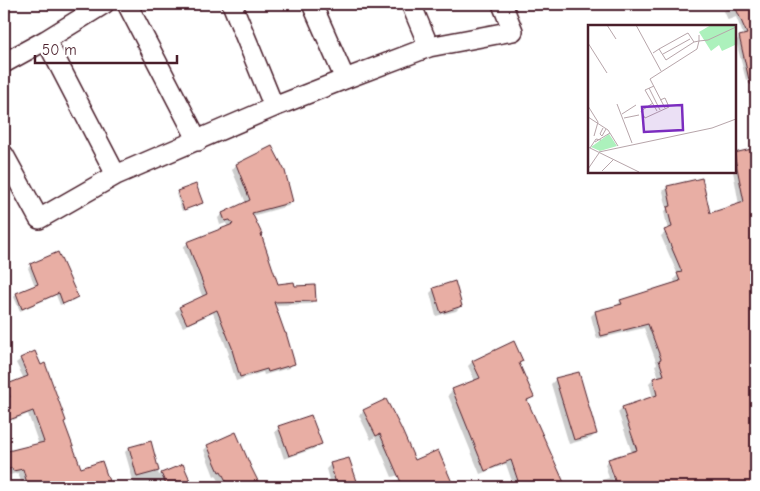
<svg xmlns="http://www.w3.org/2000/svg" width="760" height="491" viewBox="0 0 760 491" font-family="'Comic Neue',sans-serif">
	<rect width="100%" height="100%" fill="#fff"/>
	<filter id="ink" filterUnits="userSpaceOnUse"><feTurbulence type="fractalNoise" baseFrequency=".02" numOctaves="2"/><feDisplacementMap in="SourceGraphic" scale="10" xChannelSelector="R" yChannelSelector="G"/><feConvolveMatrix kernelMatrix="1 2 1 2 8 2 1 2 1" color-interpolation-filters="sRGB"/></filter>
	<g filter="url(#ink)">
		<path fill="#0003" d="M737,4H756V78L746,80L736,41L739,37L744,36L736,17L728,20L724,11L727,8Z
			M271,148L292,201L288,206L252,216L277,285L294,288L314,300L310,304L274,305L293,364L289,368L264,375L263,372L236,381L228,355L229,354L213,313L183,327L175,312L180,308L203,298L183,247L188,243L228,228L226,223L220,225L218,218L222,214L246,203L232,170L236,165Z
			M756,150V487H583L587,484L609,478L605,464L608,461L614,482L616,481L610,461H608L632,453L618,412L622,408L653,398L649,383L653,379L659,378L655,365L657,364L644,328L597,339L591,316L595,312L617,307V305L621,301L675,283L674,279L678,275L661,236L668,230L664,212L667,209L663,191L667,187L709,215L739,205L733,171H734V155Z
			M178,192L199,204L182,211L176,194Z
			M31,265L76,297L74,300L60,305L56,295L20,311L14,297L16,294L35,286L28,268Z
			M434,289L461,306L456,311L436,316L430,293Z
			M513,342L522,361L518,365L532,397L527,402L564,487H514L506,464L480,474L448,395L453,390L475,381L468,366L472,362Z
			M21,359L63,422L80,470L101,463L109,487H23L18,473L9,475L8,472L4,473V454L39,445L28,414L13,420L4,396V388L6,386L24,379L16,363Z
			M556,379L596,433L591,438L569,444L551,384Z
			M385,400L400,429L416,465L422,459L438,452L452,487L458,485V487H424L418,465L412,471L392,477L375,437L371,440L359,415L364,411Z
			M279,427L320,444L316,448L284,459L275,432Z
			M235,434L259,487H222L216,475L214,476L204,450L208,446Z
			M150,443L159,475L182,465L191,487H135L125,452L129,448Z
			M349,460L358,487H331L326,469L331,464Z
			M401,479L403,487H377Z"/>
		<path fill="#e8aea4" stroke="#4a1f2b" d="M734,4H756V84H750L739,36L747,34Z
			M272,146L285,171L293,202L252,213L262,234H261L278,284L294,282L295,286L315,285L316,301L274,302L285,333H286L295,364L268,372L267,369L240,377L232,350H233L217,310L187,324L179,307L207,294L187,242L233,224L230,220L225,221L222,213L250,200L236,164Z
			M756,148V487H617L608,459L637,450L622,407L657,395L653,378L664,375L659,360L661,359L648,324L601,336L595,311L622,304L620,300L680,281L677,273L682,272L664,230L672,227L667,207L671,206L667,186L702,178L710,213L744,202L734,153Z
			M196,184L203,203L184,210L177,191Z
			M58,252L78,297L63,304L59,293L22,309L16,293L38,284L30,264Z
			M455,281L462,306L441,313L433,288Z
			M514,341L523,361L519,363L534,397L527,400L566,487H520L511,460L485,471L452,389L480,378L472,361Z
			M35,351L41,365L45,363L66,421L64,422L81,468L102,461L111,487H28L23,469L13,471L12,468L4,471V452L44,442L33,411L4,422V398L10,397L5,385L28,376L20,358Z
			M579,372L597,434L574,440L555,378Z
			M386,399L401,428L415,460L438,450L454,487H403L380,434L376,436L363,410Z
			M311,415L322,444L289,456L278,426Z
			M236,432L251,467L261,487H229L221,471L219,472L207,445Z
			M151,441L159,471L137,477L129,447Z
			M349,458L359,487H337L330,463Z
			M183,464L193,487H167L161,473Z"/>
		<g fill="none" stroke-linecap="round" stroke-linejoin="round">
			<defs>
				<path id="minor" d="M127,4L198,141
					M232,4L274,107
					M312,4L345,79
					M411,4L429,47
					M46,40L116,175
					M4,63L46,40L104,4
					M4,155L39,219L116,175L274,107L345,79L429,47L513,31L502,4"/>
			</defs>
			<use href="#minor" stroke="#4a1f2b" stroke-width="22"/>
			<use href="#minor" stroke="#fff" stroke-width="19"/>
		</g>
	</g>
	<g transform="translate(588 25)">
		<rect width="148" height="148" fill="#fff"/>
		<path d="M123,0H147V20L134,26L131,20L123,26L111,7ZM21,109L29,121L12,126L3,122Z" fill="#acf1bc"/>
		<path fill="none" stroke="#b7a5aa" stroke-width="1" d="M19,0L28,14M48,0L73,46M111,10V16L120,15L148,2M0,18L19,48M65,28L71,24L98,9L100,8L106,17L78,35L71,24M75,29L102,14M66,61L57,65L69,86M61,63L72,85M65,78L53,86L57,93L81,82L77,73L72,75M29,79L44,118M0,81L10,97L6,111M77,83L62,54L109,24L111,16L106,17M34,89L48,80M0,92L20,105L30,121M36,93L51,90M15,103L12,109L14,111L18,104M7,117L22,108M0,122L51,147M2,123L8,114L13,115M11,127L124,103L148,94M0,144L11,128M14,146L26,134"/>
		<path fill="#7b2cbf" fill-opacity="0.15" stroke="#7b2cbf" stroke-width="2.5" d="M94,80L95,105L56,107L54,82Z"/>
		<rect width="148" height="148" fill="none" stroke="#4a1f2b" stroke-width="2.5"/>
	</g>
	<rect width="760" height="491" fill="none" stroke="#fff" stroke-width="20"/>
	<rect x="10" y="10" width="740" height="471" fill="none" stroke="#4a1f2b" stroke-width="2" filter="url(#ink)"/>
	<path d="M35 55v8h142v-8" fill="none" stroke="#4a1f2b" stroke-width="2.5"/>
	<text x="42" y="55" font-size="15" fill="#4a1f2b" stroke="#ffffff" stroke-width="4" paint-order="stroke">50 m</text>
</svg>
